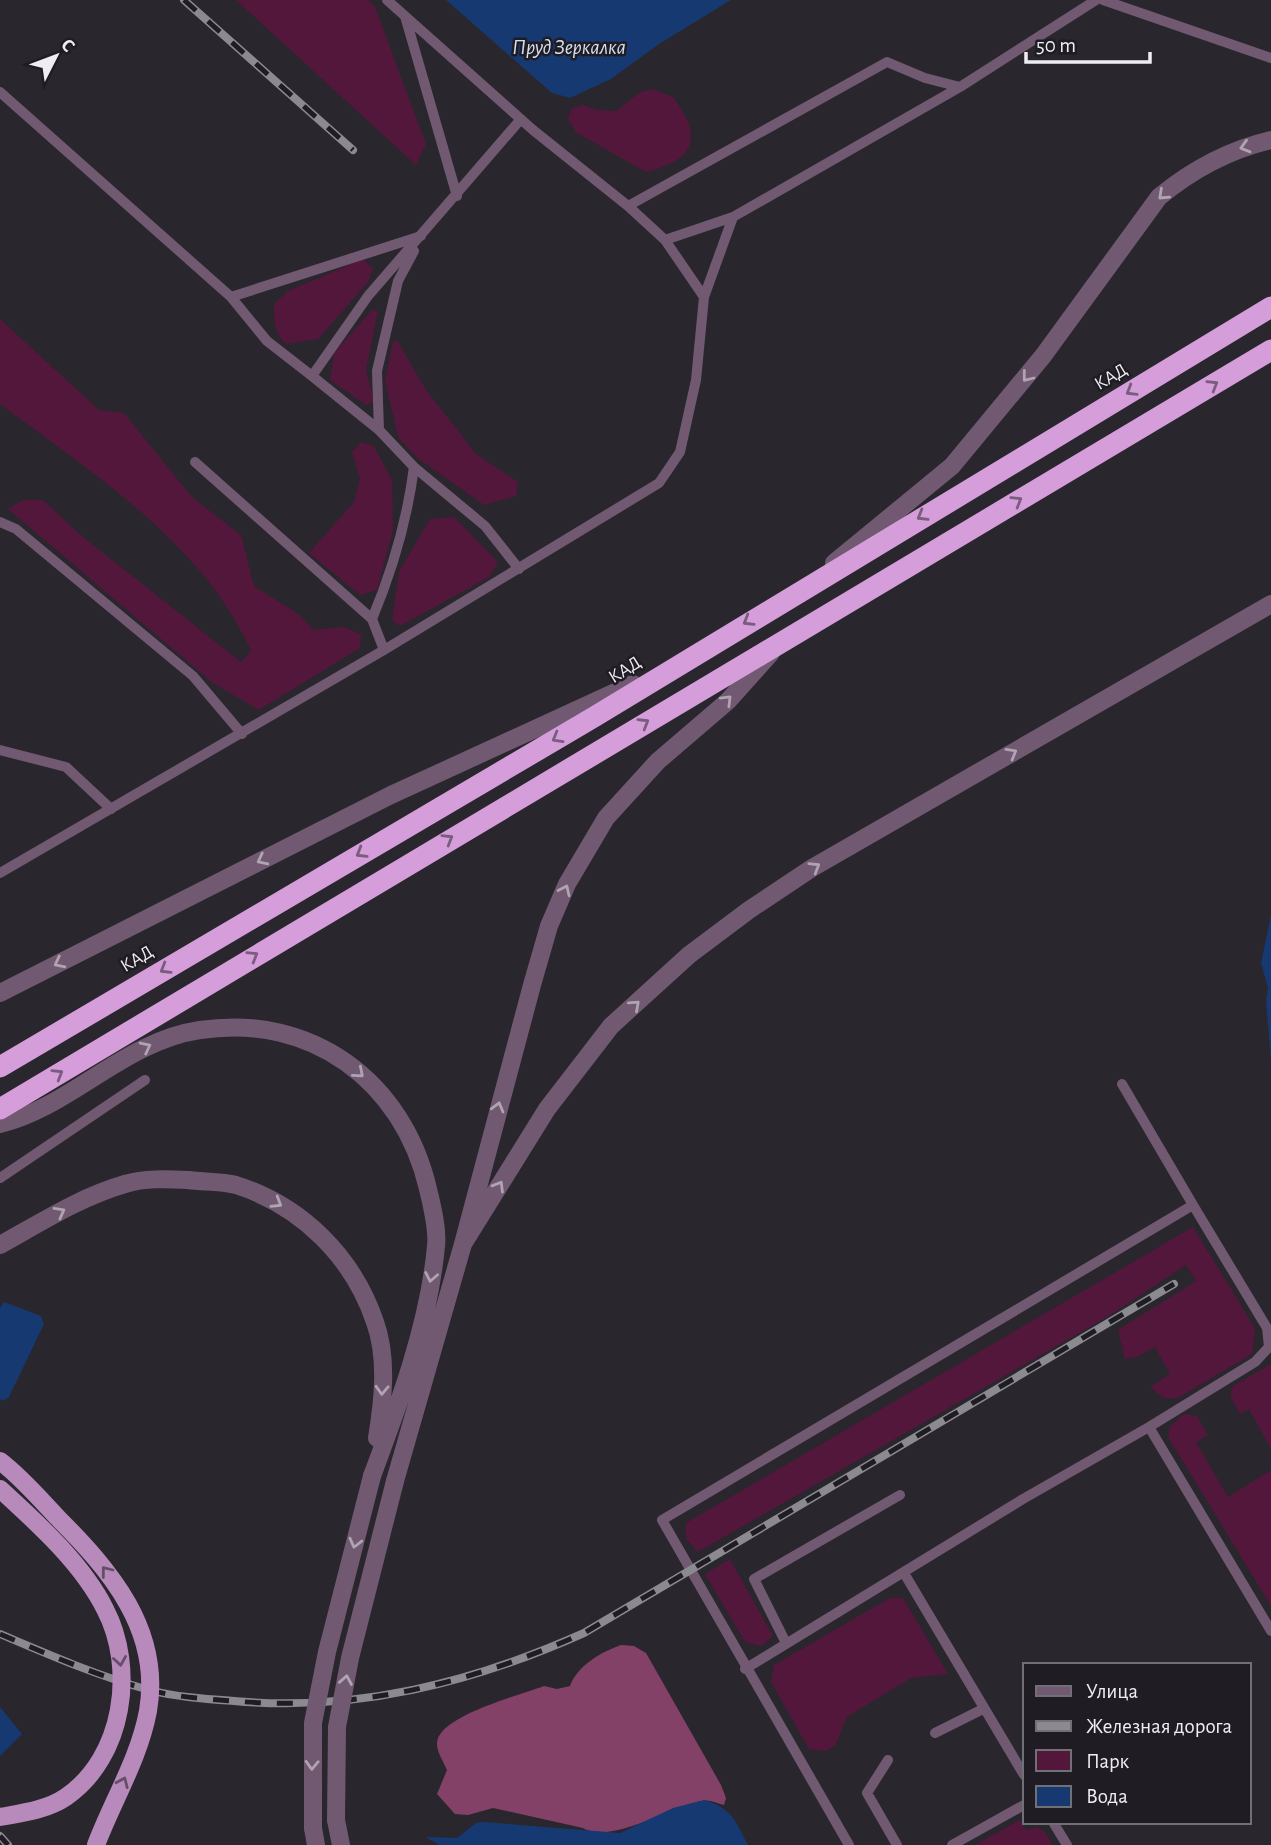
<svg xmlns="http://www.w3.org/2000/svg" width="1271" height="1845" viewBox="0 0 1271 1845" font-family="'Alegreya Sans',sans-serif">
	<rect width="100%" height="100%" fill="#29262e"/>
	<path fill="#53173c" d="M236,0H368L375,7L426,144L416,165Z
		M653,89L673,97C704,138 695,160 646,172L577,133L568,120L571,109L583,105L597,110L616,111L640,92Z
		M363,259L373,268L368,282L318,339L286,344C274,332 274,320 274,304L288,291Z
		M372,310L378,311L366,370L374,401L366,405L330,380L334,353Z
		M0,319L99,410L124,413L193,498L241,535L254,586L298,614L314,630L343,627L361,634L360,648L259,710L213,683L8,509L23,500H43L83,537L241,662L251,651C203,543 92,473 0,404Z
		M393,341L398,342L426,390L476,454L518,482L516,496L484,505L416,457L398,437L385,381Z
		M361,442L374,446L392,480L393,530L377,590L360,595L309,553L354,502L360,479L352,452Z
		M454,517L498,562L489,577L400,626L392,620L399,571L430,519Z
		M1193,1227L1255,1328L1252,1354L1178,1398H1163L1150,1387L1170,1374L1155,1347L1137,1357L1125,1359L1118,1330L1196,1281L1186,1265L1107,1317L698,1552L686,1539V1523Z
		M1271,1364V1449L1249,1409L1240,1414L1230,1396L1233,1386Z
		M1184,1414L1197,1416L1208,1435L1196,1442L1228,1497L1271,1470V1606L1168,1437L1170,1426Z
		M730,1559L773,1636L761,1646L745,1642L705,1574Z
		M890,1598H903L948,1674L911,1678L847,1717L835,1746L825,1751L809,1749L771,1682L774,1665Z
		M1020,1820L1026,1830L1036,1827L1045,1832L1053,1845H975Z"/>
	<path fill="#834167" d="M621,1645L634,1646L646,1653L721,1785L726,1798L724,1805C717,1803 709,1799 702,1801C672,1806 611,1845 583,1828L493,1808L468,1815L455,1814L437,1794L447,1770C444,1763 437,1752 437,1744C436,1716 521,1695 544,1686L557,1689L570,1686C577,1666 601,1652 621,1645Z"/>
	<path fill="#153970" d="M446,0H731L659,44L611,79L570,98L552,93Z
		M1271,915V1061L1266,1001L1268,988L1261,963Z
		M4,1302L41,1316L44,1324L9,1397L3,1401L0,1399V1308Z
		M0,1707L22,1734L0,1756Z
		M704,1800C732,1808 735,1820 748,1845H440L425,1837L457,1838L476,1823L484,1822L620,1833L673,1808Z"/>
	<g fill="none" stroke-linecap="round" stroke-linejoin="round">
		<path stroke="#705971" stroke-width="10" d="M387,0L533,130L628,206L665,240L733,217
			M1103,0L1271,58
			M405,16L457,196
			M0,92L231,297L267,341L312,376
			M628,206L887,62L925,78L960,87
			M665,240L704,297
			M231,297L421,236
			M379,430L377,371L398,281L414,251
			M195,462L372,619
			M414,467L485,526L519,569
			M0,522L16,529L193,676L242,734
			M384,650L372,619C393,569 407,522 414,467L379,430L312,376L368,296L521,119
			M0,750L66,767L111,809
			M0,873L384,650L659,483L680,452L696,380L704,297L733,217L960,87L1096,0
			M1122,1084L1193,1205
			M0,1178L145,1080
			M904,1573L1024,1775
			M786,1643L754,1579L900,1495
			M745,1669L1023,1499L1149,1427
			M935,1733L983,1709
			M888,1760L867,1793L897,1845
			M1053,1822L1067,1845
			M849,1845L662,1520L1193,1205L1267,1328L1269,1347L1255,1362L1149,1427L1271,1631
			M952,1845L1024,1805"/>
		<path stroke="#705971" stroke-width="18" d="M834,563L952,466L1043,356L1159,197C1193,169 1228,150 1271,140
			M0,993L391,795L633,684
			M0,1124C72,1106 124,1041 200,1030C311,1013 403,1081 428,1189C432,1206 438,1229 436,1246C429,1324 399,1404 372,1476
			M463,1244L547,1109L611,1026L689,955L749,910L812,868L1271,604
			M0,1245C40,1223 80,1197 125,1184C145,1178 167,1179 188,1180C203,1182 221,1181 236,1185C302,1206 353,1257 375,1322C388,1358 383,1401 377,1438
			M395,1481L463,1244L532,985L549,926L567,884L606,818L658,761L728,701L771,653
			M336,1820L341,1845
			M313,1828L316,1845"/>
		<path stroke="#d59dd9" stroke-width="21" d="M0,1067L594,717L1271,307
			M0,1109L1271,350"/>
		<defs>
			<path id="rail" d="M184,0L353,150
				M0,1634C49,1655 98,1676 149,1690C176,1697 206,1699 234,1701C356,1712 472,1683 584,1633L1174,1284
				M0,1836L8,1845"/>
		</defs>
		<use href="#rail" stroke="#8c8a91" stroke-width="8"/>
		<use href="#rail" stroke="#1f1c24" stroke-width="5" stroke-dasharray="16" stroke-linecap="butt"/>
		<path stroke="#705971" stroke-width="18" d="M336,1820L337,1727L350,1658L395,1481
			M313,1828V1723L327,1652L372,1476"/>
		<path stroke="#b88abc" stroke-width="18" d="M0,1461C21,1477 39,1498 57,1517C110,1570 162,1630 148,1711C139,1759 113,1800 96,1845
			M0,1489C37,1523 82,1563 105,1609C136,1668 124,1757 66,1797C47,1810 22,1813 0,1817"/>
	</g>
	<defs><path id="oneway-chevron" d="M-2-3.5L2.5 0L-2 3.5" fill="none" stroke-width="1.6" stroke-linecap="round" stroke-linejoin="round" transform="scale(1.75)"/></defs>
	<g stroke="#b0a3b2">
		<use href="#oneway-chevron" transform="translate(1245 147) rotate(163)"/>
		<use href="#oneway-chevron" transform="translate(1163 195) rotate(137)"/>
		<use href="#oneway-chevron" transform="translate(1027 377) rotate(128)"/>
		<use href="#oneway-chevron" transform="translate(727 700) rotate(-45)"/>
		<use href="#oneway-chevron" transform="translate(1012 753) rotate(-30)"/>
		<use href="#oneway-chevron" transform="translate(262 860) rotate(153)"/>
		<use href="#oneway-chevron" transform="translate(815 867) rotate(-31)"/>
		<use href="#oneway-chevron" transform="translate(565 890) rotate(-65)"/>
		<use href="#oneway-chevron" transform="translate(59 963) rotate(153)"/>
		<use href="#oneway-chevron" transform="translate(635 1005) rotate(-42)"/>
		<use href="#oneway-chevron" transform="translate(146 1047) rotate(-27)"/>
		<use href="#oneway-chevron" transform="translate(359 1073) rotate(41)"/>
		<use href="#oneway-chevron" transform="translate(498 1107) rotate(-75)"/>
		<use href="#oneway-chevron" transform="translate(499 1186) rotate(-59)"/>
		<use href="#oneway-chevron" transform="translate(277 1203) rotate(31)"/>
		<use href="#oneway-chevron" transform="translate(60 1212) rotate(-29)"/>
		<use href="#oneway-chevron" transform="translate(431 1277) rotate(101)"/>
		<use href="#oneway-chevron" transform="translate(382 1390) rotate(92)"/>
		<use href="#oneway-chevron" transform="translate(355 1543) rotate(104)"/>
		<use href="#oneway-chevron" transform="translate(346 1680) rotate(-80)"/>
		<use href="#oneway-chevron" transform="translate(312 1765) rotate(92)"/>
	</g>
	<g stroke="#7a5c7e">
		<use href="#oneway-chevron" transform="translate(1213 385) rotate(-31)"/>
		<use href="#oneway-chevron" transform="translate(1131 391) rotate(149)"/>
		<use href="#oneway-chevron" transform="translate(1017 501) rotate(-31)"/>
		<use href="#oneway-chevron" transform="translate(922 516) rotate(149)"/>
		<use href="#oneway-chevron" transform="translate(748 621) rotate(149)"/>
		<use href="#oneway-chevron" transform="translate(644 723) rotate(-31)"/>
		<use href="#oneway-chevron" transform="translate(557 738) rotate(150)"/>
		<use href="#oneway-chevron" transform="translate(448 839) rotate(-31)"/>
		<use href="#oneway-chevron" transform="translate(361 853) rotate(149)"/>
		<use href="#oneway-chevron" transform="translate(253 956) rotate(-31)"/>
		<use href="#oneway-chevron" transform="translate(165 969) rotate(149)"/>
		<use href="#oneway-chevron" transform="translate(58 1074) rotate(-31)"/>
	</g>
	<g stroke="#644e68">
		<use href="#oneway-chevron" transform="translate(106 1571) rotate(-128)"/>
		<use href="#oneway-chevron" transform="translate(120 1661) rotate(81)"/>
		<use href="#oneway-chevron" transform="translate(123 1782) rotate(-66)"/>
	</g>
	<g text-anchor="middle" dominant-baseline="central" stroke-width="5" stroke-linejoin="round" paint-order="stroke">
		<g font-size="19" fill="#efedf3" stroke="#1f1c24">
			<text transform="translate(1111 377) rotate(-31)">КАД</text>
			<text transform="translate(625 670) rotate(-32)">КАД</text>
			<text transform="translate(137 959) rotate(-31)">КАД</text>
		</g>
		<g font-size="21" font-style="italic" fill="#d4e0f1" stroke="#1f1c24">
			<text x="569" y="47">Пруд Зеркалка</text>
		</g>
	</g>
	<rect x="1023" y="1663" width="228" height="161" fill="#1f1c24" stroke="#727077" stroke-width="2"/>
	<rect x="1036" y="1686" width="35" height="10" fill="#705971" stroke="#727077" stroke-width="2"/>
	<text x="1086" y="1698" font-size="21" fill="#efedf3">Улица</text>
	<rect x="1036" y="1721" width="35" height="10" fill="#8c8a91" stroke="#727077" stroke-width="2"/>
	<text x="1086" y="1733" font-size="21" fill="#efedf3">Железная дорога</text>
	<rect x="1036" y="1750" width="35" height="21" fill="#53173c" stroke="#727077" stroke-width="2"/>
	<text x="1086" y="1768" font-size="21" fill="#efedf3">Парк</text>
	<rect x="1036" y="1786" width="35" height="21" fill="#153970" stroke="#727077" stroke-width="2"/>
	<text x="1086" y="1803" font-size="21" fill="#efedf3">Вода</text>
	<g transform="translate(56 56) rotate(48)" stroke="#1f1c24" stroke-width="5" paint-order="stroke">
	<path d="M0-5L12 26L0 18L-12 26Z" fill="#efedf3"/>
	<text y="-10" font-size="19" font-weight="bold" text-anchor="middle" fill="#efedf3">С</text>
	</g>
	<path d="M1026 52v10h124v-10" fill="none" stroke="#efedf3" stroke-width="3.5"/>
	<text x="1036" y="52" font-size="21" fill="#efedf3" stroke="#1f1c24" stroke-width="5" paint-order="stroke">50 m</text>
</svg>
